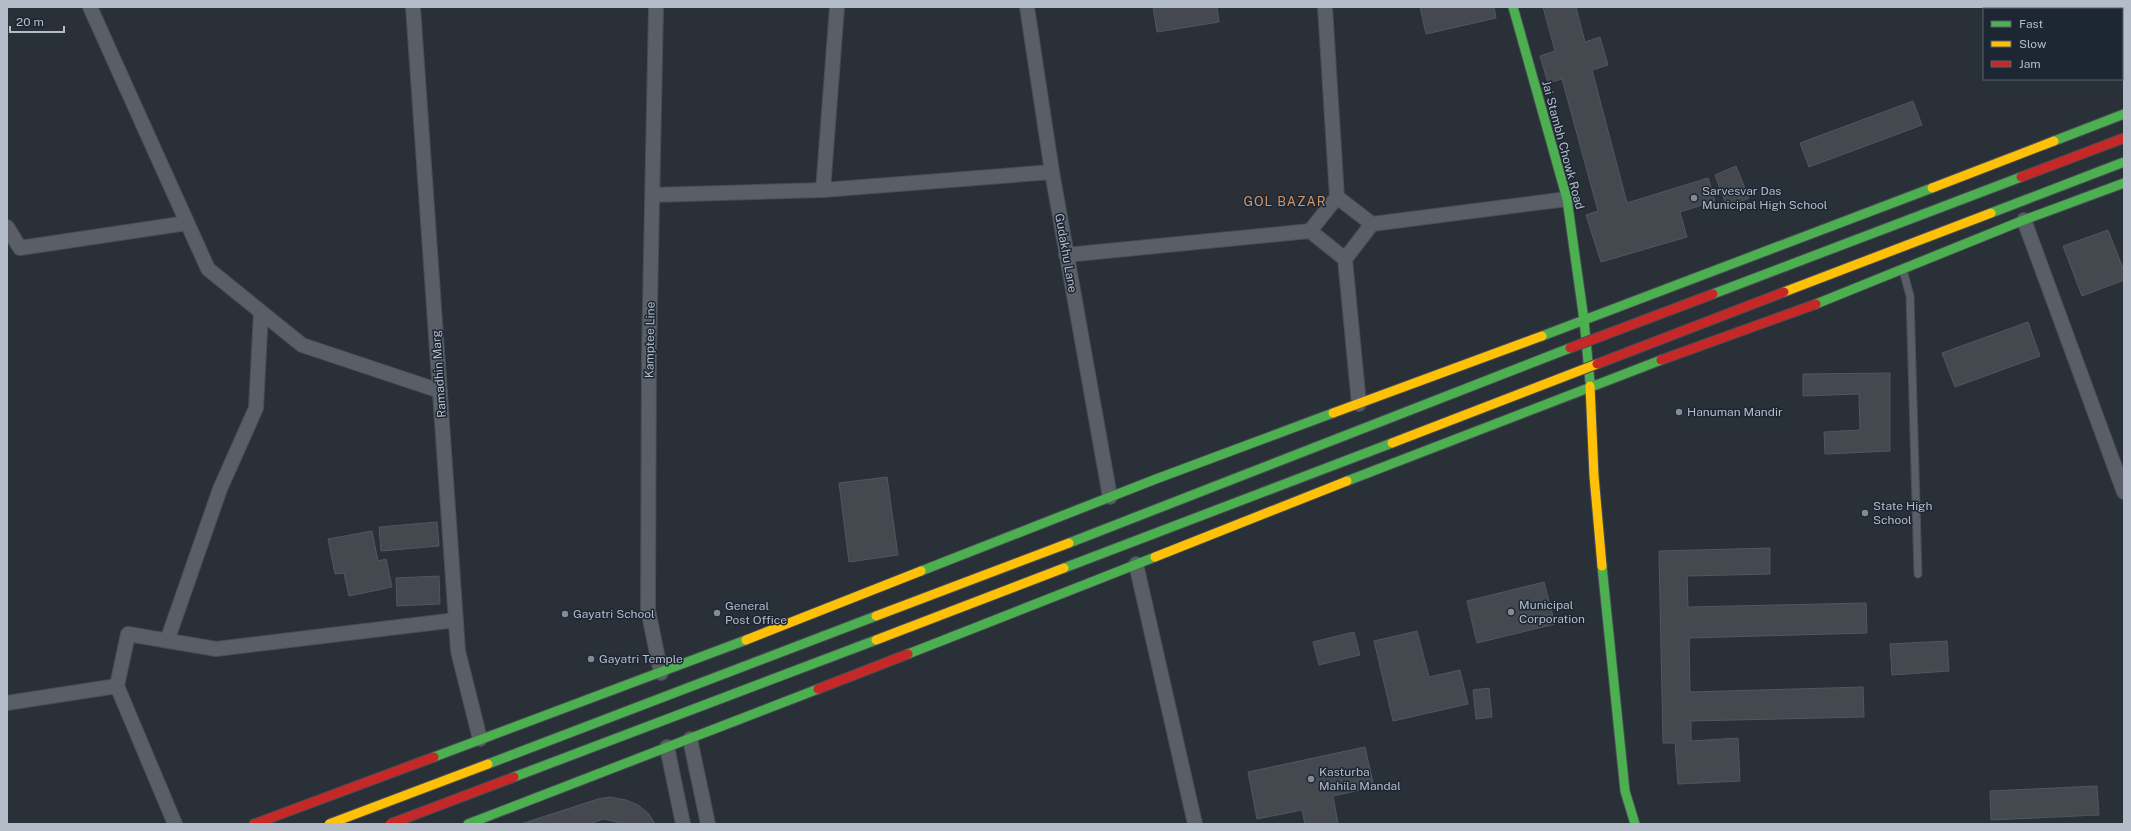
<svg xmlns="http://www.w3.org/2000/svg" width="2131" height="831" viewBox="0 0 2131 831" font-family="'Public Sans',sans-serif">
	<rect width="100%" height="100%" fill="#2a3038"/>
	<path fill="#444950" stroke="#52575f" d="M1153,7H1217L1219,22L1157,32Z
		M1420,7H1494L1496,18L1426,34Z
		M1543,7H1576L1585,42L1600,37L1608,65L1592,70L1627,203L1708,178L1715,201L1680,212L1687,237L1601,262L1586,215L1598,211L1562,79L1548,83L1540,56L1555,51Z
		M1913,101L1922,125L1809,167L1800,143Z
		M1736,166L1749,198L1727,207L1715,175Z
		M2108,230L2124,271V280L2082,296L2063,246Z
		M2028,322L2040,356L1955,387L1942,353Z
		M1890,373V451L1825,454L1824,432L1860,430L1859,394L1803,396V374Z
		M887,477L898,555L849,562L839,483Z
		M437,522L439,546L381,551L379,527Z
		M372,531L378,561L386,559L392,587L349,596L344,573L335,574L328,539Z
		M1770,548V574L1687,576L1688,607L1866,603L1867,633L1689,638L1690,692L1863,687L1864,717L1691,721V741L1738,738L1740,781L1678,784L1675,743H1663L1659,551Z
		M439,576L440,604L397,606L396,578Z
		M1544,582L1555,624L1477,643L1467,601Z
		M1417,631L1429,677L1460,670L1468,704L1393,721L1374,641Z
		M1354,632L1360,655L1319,665L1313,642Z
		M1947,641L1949,671L1892,675L1890,644Z
		M1489,688L1492,717L1476,719L1473,690Z
		M1365,747L1374,787L1333,796L1338,824H1305L1302,810L1257,819L1248,772Z
		M2097,786L2099,815L1991,820L1990,791Z
		M610,797L626,800L638,805L649,814L655,824H625L604,819L588,824H521L598,799Z"/>
	<g fill="none" stroke-linecap="round" stroke-linejoin="round">
		<defs>
			<path id="lane" d="M1903,270L1910,296L1918,574"/>
			<path id="street" d="M90,7L208,269L302,345L440,391
				M413,7L458,651L480,739
				M656,7L649,355L648,610L661,673
				M1027,7L1052,172L1110,497
				M1325,7L1337,197L1310,231L1345,259L1372,224L1337,197
				M823,190L837,7
				M652,195L823,190L1052,172
				M2024,220L2124,492
				M1372,224L1567,199
				M7,227L20,248L187,223
				M1066,255L1310,231
				M1345,259L1359,404
				M1136,564L1195,824
				M167,641L220,489L256,408L261,312
				M117,686L128,634L216,649L456,620
				M7,703L117,686L175,824
				M690,739L708,824
				M667,747L683,824"/>
			<path id="fast" d="M1513,7L1567,199L1584,320L1590,382
				M2054,141L2124,114
				M1816,304L2024,220L2124,183
				M1542,336L1932,188
				M1347,481L1661,360
				M1602,566L1625,791L1635,824
				M921,571L1156,479L1333,413
				M908,654L1155,557
				M434,757L746,640
				M468,824L818,689"/>
			<path id="slow" d="M1932,188L2054,141
				M1590,386L1594,476L1602,566
				M1333,413L1542,336
				M1155,557L1347,481
				M746,640L921,571"/>
			<path id="jam" d="M1661,360L1816,304
				M818,689L908,654
				M254,824L434,757"/>
		</defs>
		<use href="#lane" stroke="#484c53" stroke-width="9"/>
		<use href="#street" stroke="#484c53" stroke-width="16"/>
		<use href="#fast" stroke="#484c53" stroke-width="11"/>
		<use href="#slow" stroke="#484c53" stroke-width="11"/>
		<use href="#jam" stroke="#484c53" stroke-width="11"/>
		<use href="#lane" stroke="#5a5e66" stroke-width="7"/>
		<use href="#street" stroke="#5a5e66" stroke-width="14"/>
		<use href="#fast" stroke="#4caf50" stroke-width="9"/>
		<use href="#slow" stroke="#ffc107" stroke-width="9"/>
		<use href="#jam" stroke="#c62828" stroke-width="9"/>
		<defs>
			<path id="fast-bridge" d="M1991,213L2124,162
				M1713,294L2021,177
				M1069,543L1570,348
				M1064,568L1392,443
				M488,764L876,616
				M514,777L876,640"/>
			<path id="slow-bridge" d="M1784,292L1991,213
				M1392,443L1597,364
				M876,616L1069,543
				M876,640L1064,568
				M329,824L488,764"/>
			<path id="jam-bridge" d="M2021,177L2124,138
				M1570,348L1713,294
				M1597,364L1784,292
				M390,824L514,777"/>
		</defs>
		<use href="#fast-bridge" stroke="#484c55" stroke-width="11" stroke-linecap="butt"/>
		<use href="#slow-bridge" stroke="#484c55" stroke-width="11" stroke-linecap="butt"/>
		<use href="#jam-bridge" stroke="#484c55" stroke-width="11" stroke-linecap="butt"/>
		<use href="#fast-bridge" stroke="#4caf50" stroke-width="9"/>
		<use href="#slow-bridge" stroke="#ffc107" stroke-width="9"/>
		<use href="#jam-bridge" stroke="#c62828" stroke-width="9"/>
	</g>
	<g fill="#848b96" stroke="#1d2633" stroke-width="1.5">
		<circle cx="1694" cy="198" r="4"/>
		<circle cx="1679" cy="412" r="4"/>
		<circle cx="1865" cy="513" r="4"/>
		<circle cx="1511" cy="612" r="4"/>
		<circle cx="717" cy="613" r="4"/>
		<circle cx="565" cy="614" r="4"/>
		<circle cx="591" cy="659" r="4"/>
		<circle cx="1311" cy="779" r="4"/>
	</g>
	<g text-anchor="middle" dominant-baseline="central" stroke-width="3" stroke-linejoin="round" paint-order="stroke">
		<g font-size="12" fill="#b4bcc9" stroke="#1d2633">
			<text transform="translate(1563 145) rotate(75)">Jai Stambh Chowk Road</text>
			<text transform="translate(1066 253) rotate(80)">Gudakhu Lane</text>
			<text transform="translate(650 340) rotate(-89)">Kamptee Line</text>
			<text transform="translate(439 374) rotate(-94)">Ramadhin Marg</text>
		</g>
		<g font-size="12" fill="#b4bcc9" stroke="#1d2633" text-anchor="start">
			<text x="1702" y="191">Sarvesvar Das<tspan x="1702" dy="14">Municipal High School</tspan></text>
			<text x="1687" y="412">Hanuman Mandir</text>
			<text x="1873" y="506">State High<tspan x="1873" dy="14">School</tspan></text>
			<text x="1519" y="605">Municipal<tspan x="1519" dy="14">Corporation</tspan></text>
			<text x="725" y="606">General<tspan x="725" dy="14">Post Office</tspan></text>
			<text x="573" y="614">Gayatri School</text>
			<text x="599" y="659">Gayatri Temple</text>
			<text x="1319" y="772">Kasturba<tspan x="1319" dy="14">Mahila Mandal</tspan></text>
		</g>
		<g font-size="13" letter-spacing="1" fill="#d59563" stroke="#1d2633">
			<text x="1285" y="201">GOL BAZAR</text>
		</g>
	</g>
	<rect width="2131" height="831" fill="none" stroke="#b4bcc9" stroke-width="16"/>
	<rect x="1983" y="8" width="140" height="72" fill="#1d2633" stroke="#59626f"/>
	<rect x="1991" y="21" width="20" height="6" fill="#4caf50" stroke="#59626f"/>
	<text x="2019" y="28" font-size="12" fill="#b4bcc9">Fast</text>
	<rect x="1991" y="41" width="20" height="6" fill="#ffc107" stroke="#59626f"/>
	<text x="2019" y="48" font-size="12" fill="#b4bcc9">Slow</text>
	<rect x="1991" y="61" width="20" height="6" fill="#c62828" stroke="#59626f"/>
	<text x="2019" y="68" font-size="12" fill="#b4bcc9">Jam</text>
	<path d="M10 26v6h54v-6" fill="none" stroke="#b4bcc9" stroke-width="2"/>
	<text x="16" y="26" font-size="12" fill="#b4bcc9" stroke="#1d2633" stroke-width="3" paint-order="stroke">20 m</text>
</svg>
